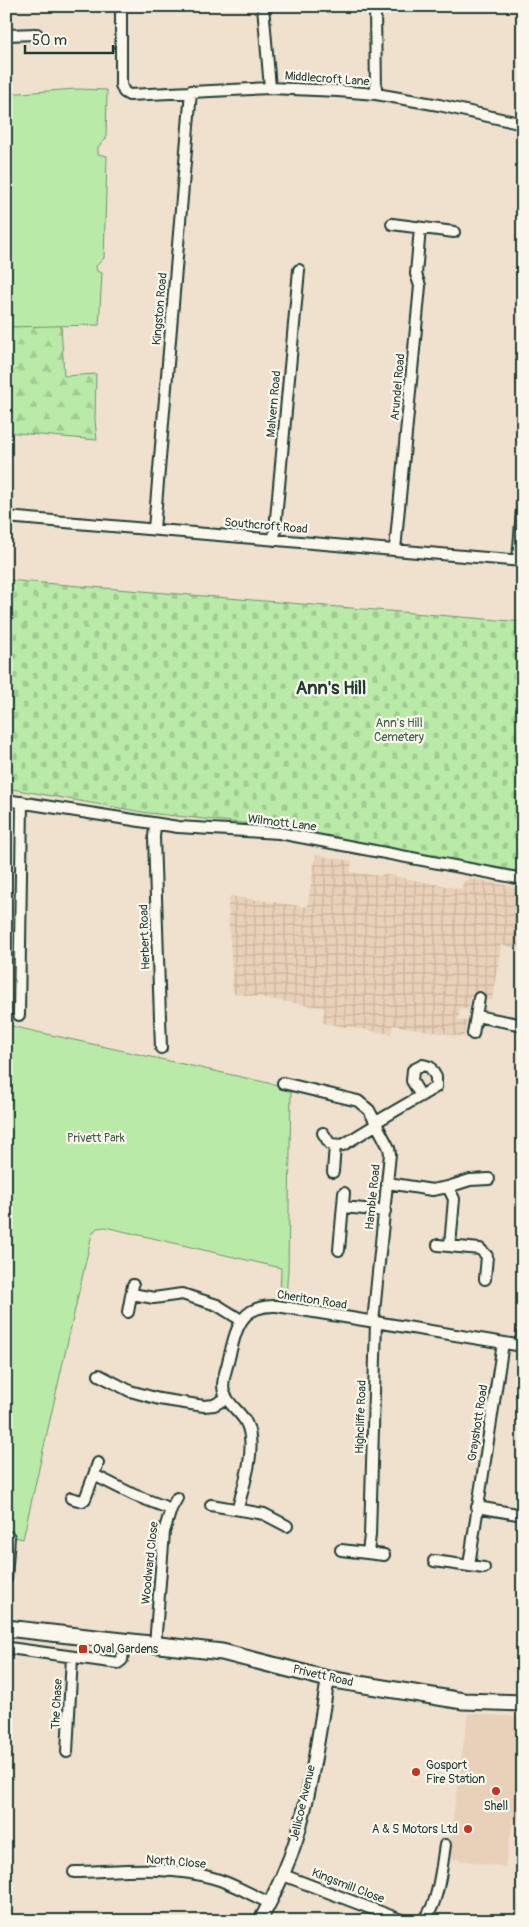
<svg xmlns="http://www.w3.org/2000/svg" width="529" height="1927" viewBox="0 0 529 1927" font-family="Pangolin,sans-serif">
	<defs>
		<pattern id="industrial-grid" width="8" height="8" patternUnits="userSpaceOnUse" patternTransform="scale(1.25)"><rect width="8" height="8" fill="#e8d0b9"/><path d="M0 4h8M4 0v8" fill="none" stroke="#c7b4a0"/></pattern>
		<pattern id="forest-firs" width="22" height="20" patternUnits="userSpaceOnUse" patternTransform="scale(1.25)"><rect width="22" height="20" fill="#baeaa8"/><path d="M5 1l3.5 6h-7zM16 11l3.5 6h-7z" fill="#9fca91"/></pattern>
		<pattern id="cemetery-stones" width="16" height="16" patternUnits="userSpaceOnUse" patternTransform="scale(1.25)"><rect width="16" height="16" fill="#baeaa8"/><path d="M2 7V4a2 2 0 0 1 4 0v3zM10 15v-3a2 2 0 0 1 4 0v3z" fill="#9fca91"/></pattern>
	</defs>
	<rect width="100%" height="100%" fill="#f0e0ce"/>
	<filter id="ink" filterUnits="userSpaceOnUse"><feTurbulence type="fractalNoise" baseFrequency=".02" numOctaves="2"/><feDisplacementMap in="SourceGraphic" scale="10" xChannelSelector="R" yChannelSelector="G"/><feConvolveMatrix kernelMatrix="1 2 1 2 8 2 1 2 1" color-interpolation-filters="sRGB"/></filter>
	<g filter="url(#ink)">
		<path fill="#e8d0b9" d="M468,1713L523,1718V1820L513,1819L505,1867L447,1858Z"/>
		<path fill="url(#industrial-grid)" d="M316,855L352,861L350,872L381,876L382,874L461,889L463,883L470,878L523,889L520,904L523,905V949L501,945L492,1000L471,997L468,1010L460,1008L458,1020L466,1021L464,1037L393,1025L391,1034L322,1023L325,1008L233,993L228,906L230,896L307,907Z"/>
		<path fill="url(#forest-firs)" stroke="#6c946e" d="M61,325L64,376L96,374L95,420L97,440L6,432V327Z"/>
		<path fill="url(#cemetery-stones)" stroke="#6c946e" d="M6,580L523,622V873L251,824L148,813L6,788Z"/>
		<path fill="#baeaa8" stroke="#6c946e" d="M76,89L107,90L106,139L98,147V154L107,156L104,258L96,266L97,271L102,273L99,325L6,327V94Z
			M6,1025L291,1088L288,1269L286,1298L280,1297L281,1268L105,1227L97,1228L92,1234L23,1539L6,1535Z"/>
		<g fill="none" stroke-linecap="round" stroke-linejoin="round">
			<defs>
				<path id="minor" d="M121,6V85L124,92L129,95L270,88L338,91L376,94L439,105L523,124
					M263,6L270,88
					M375,6L376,94
					M6,35L37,34
					M392,224L454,232
					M6,517L523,561
					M154,529L191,91
					M274,540L299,270
					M395,550L420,286L416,274L420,228
					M518,561L523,496
					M6,800L178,827L279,833L523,879
					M155,825L154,837L161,1048
					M479,998L476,1016L523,1025
					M19,1015L22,802
					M473,1034L476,1016
					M283,1083L358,1101L369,1110L389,1148L390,1154L373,1322
					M376,1122L436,1087V1077L430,1067L423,1065L413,1070L412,1081L421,1096
					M323,1133L330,1144L343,1145L377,1124
					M333,1172L335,1145
					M388,1183L432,1190L448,1187L454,1199L450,1246
					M448,1187L470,1180L489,1179
					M343,1207L385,1211
					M438,1245L480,1249L487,1256L485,1279
					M339,1250L344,1193
					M132,1294L154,1298L182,1294L217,1305L241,1320
					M128,1312L133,1285
					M520,1346L523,1329
					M99,1375L130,1391L159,1399L204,1406L214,1405L227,1398
					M94,1475L98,1463
					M71,1498L82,1501L85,1499L94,1475L134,1495L171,1509L164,1532L155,1645
					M211,1505L264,1514L287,1526
					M477,1507L523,1515
					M238,1508C243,1486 253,1461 250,1437C248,1413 229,1409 224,1392C221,1383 226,1371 228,1362C236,1332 238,1304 277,1306L523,1346
					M171,1509L177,1498
					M341,1550L384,1555
					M368,1553L370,1535L376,1322
					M434,1561L484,1568
					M469,1565L503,1343
					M6,1579L9,1537
					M9,1648L118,1663L122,1660L124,1642
					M67,1752L72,1657
					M74,1872C120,1871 168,1865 213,1878C232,1883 251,1895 270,1903
					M283,1875L404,1921
					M421,1921C438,1912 442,1863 445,1845"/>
				<path id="tertiary" d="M260,1921C275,1894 288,1866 297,1837C312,1786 319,1732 328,1679"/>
				<path id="secondary" d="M6,1628L222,1652L328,1679L463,1701L523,1703"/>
			</defs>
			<use href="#minor" stroke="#1f3d34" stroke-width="14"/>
			<use href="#tertiary" stroke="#1f3d34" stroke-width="16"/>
			<use href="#secondary" stroke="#1f3d34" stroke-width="19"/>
			<use href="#minor" stroke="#fbf7ec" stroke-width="10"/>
			<use href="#tertiary" stroke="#fbf7ec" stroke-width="12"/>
			<use href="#secondary" stroke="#fbf7ec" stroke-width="15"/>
		</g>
	</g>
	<g fill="#c8321e" stroke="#fbf7ec" stroke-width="2">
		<rect x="78" y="1644" width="10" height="10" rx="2.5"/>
		<circle cx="416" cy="1772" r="5"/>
		<circle cx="496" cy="1791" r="5"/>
		<circle cx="468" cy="1829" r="5"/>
	</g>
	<g text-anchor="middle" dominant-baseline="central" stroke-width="4.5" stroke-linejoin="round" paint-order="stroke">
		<g font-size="12" fill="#1f3d34" stroke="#fbf7ec">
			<text transform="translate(327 79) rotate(4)">Middlecroft Lane</text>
			<text transform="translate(160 309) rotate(-85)">Kingston Road</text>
			<text transform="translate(398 387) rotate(-85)">Arundel Road</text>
			<text transform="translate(274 404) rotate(-85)">Malvern Road</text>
			<text transform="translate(266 526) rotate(5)">Southcroft Road</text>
			<text transform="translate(282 823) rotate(7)">Wilmott Lane</text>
			<text transform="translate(145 937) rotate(-92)">Herbert Road</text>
			<text transform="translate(373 1197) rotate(-84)">Hamble Road</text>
			<text transform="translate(312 1300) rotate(9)">Cheriton Road</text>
			<text transform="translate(361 1417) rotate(-88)">Highcliffe Road</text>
			<text transform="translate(478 1423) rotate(-81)">Grayshott Road</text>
			<text transform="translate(150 1563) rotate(-84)">Woodward Close</text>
			<text transform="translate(323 1676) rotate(13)">Privett Road</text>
			<text transform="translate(57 1704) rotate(-87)">The Chase</text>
			<text transform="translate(303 1803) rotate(-77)">Jellicoe Avenue</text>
			<text transform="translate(176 1862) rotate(5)">North Close</text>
			<text transform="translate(348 1886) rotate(21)">Kingsmill Close</text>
		</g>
		<g font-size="12" fill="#3e604b" stroke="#fbf7ec">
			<text x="399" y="723">Ann's Hill<tspan x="399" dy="14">Cemetery</tspan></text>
			<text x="96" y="1138">Privett Park</text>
		</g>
		<g font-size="12" fill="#1f3d34" stroke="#fbf7ec" text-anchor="start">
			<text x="93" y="1649">Oval Gardens</text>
			<text x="426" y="1765">Gosport<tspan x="426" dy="14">Fire Station</tspan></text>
			<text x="496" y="1806" text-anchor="middle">Shell</text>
			<text x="458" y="1829" text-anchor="end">A &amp; S Motors Ltd</text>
		</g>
		<g font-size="18" font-weight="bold" fill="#1f3d34" stroke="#fbf7ec">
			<text x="331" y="688">Ann's Hill</text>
		</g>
	</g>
	<rect width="529" height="1927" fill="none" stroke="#fbf7ec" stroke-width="25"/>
	<rect x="12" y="12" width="504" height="1902" fill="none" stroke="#1f3d34" stroke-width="2" filter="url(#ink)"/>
	<path d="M25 45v8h88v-8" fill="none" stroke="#1f3d34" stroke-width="2.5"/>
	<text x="32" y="45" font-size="15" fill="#1f3d34" stroke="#fbf7ec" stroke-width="4" paint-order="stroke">50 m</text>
</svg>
